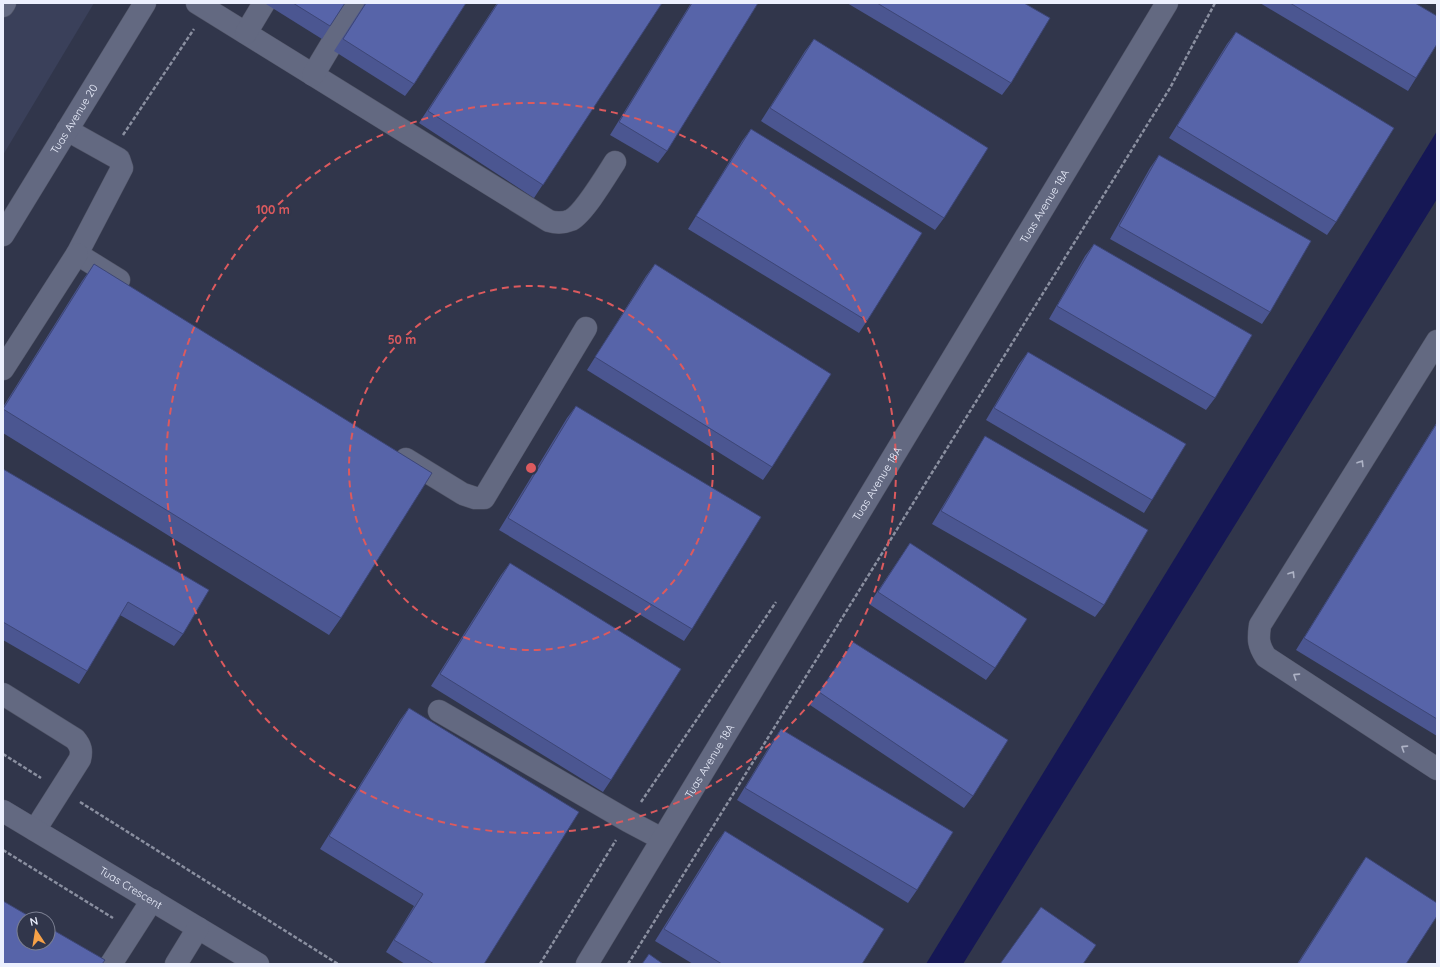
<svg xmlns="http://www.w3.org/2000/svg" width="1440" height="967" viewBox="0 0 1440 967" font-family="Quicksand,sans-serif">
	<rect width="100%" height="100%" fill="#31364b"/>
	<path fill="#3a405a" d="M3,3H94L3,155Z"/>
	<path fill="#151755" d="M1437,131V199L963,964H926Z"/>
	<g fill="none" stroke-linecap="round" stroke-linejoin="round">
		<defs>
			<g id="minor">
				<path d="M197,3L549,221C556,223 564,223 571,220C584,213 606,176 615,162"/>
				<path d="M3,6L5,3"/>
				<path d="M246,33L264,3"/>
				<path d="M313,75L356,3"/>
				<path d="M67,130L119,159L122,168L77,254L119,280"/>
				<path id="s1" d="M3,235L145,3"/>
				<path d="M1437,341L1260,625C1258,639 1258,645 1266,657L1437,769"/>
				<path d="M3,369L77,254"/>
				<path d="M406,459L463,494L475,498H484L586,328"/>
				<path d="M3,694L75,739C81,746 82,751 80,759L35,830"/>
				<path d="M439,711L628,821L662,839"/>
				<path id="s2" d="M3,811L258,964"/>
				<path d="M111,964L152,900"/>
				<path d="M176,964L198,928"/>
				<path id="s3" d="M587,964L1167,3"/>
			</g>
		</defs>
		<use href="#minor" stroke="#505466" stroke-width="23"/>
		<path stroke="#8a8fa0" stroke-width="2.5" stroke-dasharray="4 2" stroke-linecap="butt" d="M123,135L194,29
			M3,754L41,778
			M80,802L338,964
			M641,802L776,602
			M3,850L113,918
			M540,964L616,840
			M628,964L1170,88L1215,3"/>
		<use href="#minor" stroke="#636981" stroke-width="22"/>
	</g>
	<path fill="#4b5691" d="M267,3H345L322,39L266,4Z
		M365,3H466L414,84L405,96L334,51Z
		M497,3H662L534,198L419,123Z
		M691,3H758L667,151L658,163L610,135Z
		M847,3H1024L1011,83L1002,95Z
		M1260,3H1415L1416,78L1408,91Z
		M1236,32L1336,222L1327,235L1169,138L1227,44Z
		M814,39L944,218L935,230L761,121L805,51Z
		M751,129L867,321L859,333L688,229L742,141Z
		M1159,155L1270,312L1262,324L1110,239L1150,168Z
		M1094,244L1215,398L1206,410L1049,319L1085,256Z
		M94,264L341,618L329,635L3,433V407L82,281Z
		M655,264L772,467L763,480L587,370L646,276Z
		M1028,352L1152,500L1144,513L986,420L1019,364Z
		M576,406L692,629L684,641L499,530L567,418Z
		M1437,422V736L1296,650Z
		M985,436L1104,605L1095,617L932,524L977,449Z
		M3,469L183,634L174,646L120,615L87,671L79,684L3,640Z
		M910,543L995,668L986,680L869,604Z
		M510,563L611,780L603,792L431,686L501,575Z
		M853,642L973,796L964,808L810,705Z
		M409,708L484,964H405L386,952L414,906L320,849L400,720Z
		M781,729L917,890L908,903L737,800L772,742Z
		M725,831L862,964H693L655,941L716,843Z
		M1366,857L1406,964H1297L1357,870Z"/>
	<path fill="#5764a9" stroke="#3d4676" d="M293,3H345L330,26Z
		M366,3H466L414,84L343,39Z
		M498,3H662L543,185L428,111Z
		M692,3H758L667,151L619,122Z
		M877,3H1024L1050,18L1011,83Z
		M1290,3H1415L1437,16V44L1416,78Z
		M1236,32L1394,128L1336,222L1177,126Z
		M814,39L988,148L944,218L770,108Z
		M751,129L922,233L867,321L696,216Z
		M1159,155L1311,241L1270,312L1119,226Z
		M1094,244L1252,335L1215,398L1057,306Z
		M94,264L432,473L341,618L3,409Z
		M655,264L831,374L772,467L595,357Z
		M1028,352L1186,444L1152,500L994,408Z
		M576,406L761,517L692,629L508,518Z
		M1437,423V719L1304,638Z
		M985,436L1148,530L1104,605L941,511Z
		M3,469L209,590L183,634L128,602L87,671L3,622Z
		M910,543L1027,619L995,668L878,592Z
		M510,563L681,669L611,780L440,674Z
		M853,642L1008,740L973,796L819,692Z
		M409,708L579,812L484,964H434L394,940L423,894L329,836Z
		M781,729L953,832L917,890L745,788Z
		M725,831L884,929L862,964H722L664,929Z
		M1366,857L1437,903V916L1406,964H1298Z
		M3,901L34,919H24V943H48V927L105,960L102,964H3Z
		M1041,907L1096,945L1083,964H1000Z
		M649,954L663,964H642Z"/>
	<defs><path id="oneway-chevron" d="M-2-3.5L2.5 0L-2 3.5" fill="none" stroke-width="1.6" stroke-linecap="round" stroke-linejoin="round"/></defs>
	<g stroke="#aeb3c6">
		<use href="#oneway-chevron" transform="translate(1361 463) rotate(-58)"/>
		<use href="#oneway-chevron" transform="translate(1292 574) rotate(-58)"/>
		<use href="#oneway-chevron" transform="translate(1296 676) rotate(-147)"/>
		<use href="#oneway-chevron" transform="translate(1404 748) rotate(-147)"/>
	</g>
	<g fill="none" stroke="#dc5a5e" stroke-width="2" stroke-dasharray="7 5">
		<circle cx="531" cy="468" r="182"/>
		<circle cx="531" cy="468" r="365"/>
	</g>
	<g text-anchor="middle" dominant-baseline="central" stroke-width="4" stroke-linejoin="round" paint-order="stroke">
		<g font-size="11" fill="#ecf0fe" stroke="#31364b">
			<text stroke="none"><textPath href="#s1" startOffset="136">Tuas Avenue 20</textPath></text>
			<text stroke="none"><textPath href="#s3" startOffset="885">Tuas Avenue 18A</textPath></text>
			<text stroke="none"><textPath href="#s3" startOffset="561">Tuas Avenue 18A</textPath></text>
			<text stroke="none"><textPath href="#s3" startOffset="237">Tuas Avenue 18A</textPath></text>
			<text stroke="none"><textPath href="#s2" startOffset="149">Tuas Crescent</textPath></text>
		</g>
	</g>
	<circle cx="531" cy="468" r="6" fill="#dc5a5e" stroke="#31364b" stroke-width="2"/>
	<g font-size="12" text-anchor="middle" font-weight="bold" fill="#dc5a5e" stroke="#31364b" stroke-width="4" stroke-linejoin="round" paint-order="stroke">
		<text x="273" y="214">100 m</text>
		<text x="402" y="344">50 m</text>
	</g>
	<rect width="1440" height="967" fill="none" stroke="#ecf0fe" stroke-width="8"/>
	<g transform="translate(36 931) rotate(348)"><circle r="19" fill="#31364b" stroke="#7c8093"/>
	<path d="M0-3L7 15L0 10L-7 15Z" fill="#f7a248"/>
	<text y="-6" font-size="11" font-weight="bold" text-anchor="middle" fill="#ecf0fe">N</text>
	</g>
</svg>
